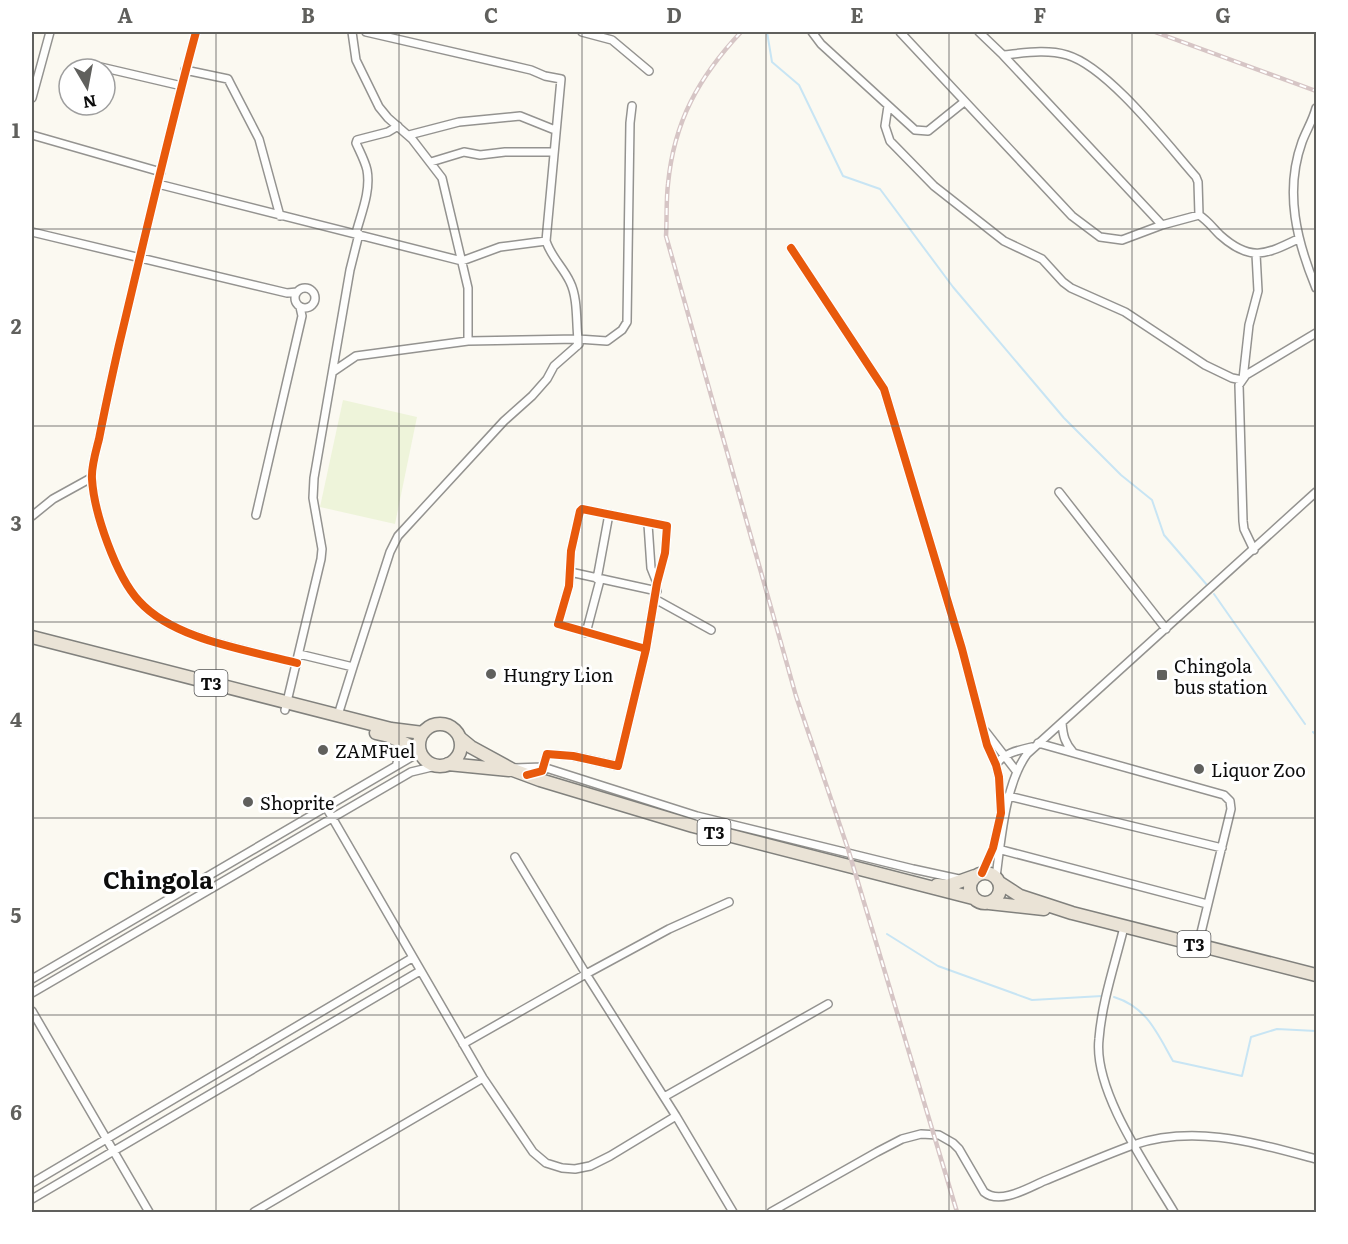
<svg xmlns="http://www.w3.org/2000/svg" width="1348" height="1244" viewBox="0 0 1348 1244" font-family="Literata,serif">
	<rect width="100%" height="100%" fill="#fbf9f1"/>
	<path fill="#eef4da" d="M343,400L417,417L395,524L320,507Z"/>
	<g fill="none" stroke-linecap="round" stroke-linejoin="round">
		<path stroke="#c8e5f4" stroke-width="2" d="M767,32L772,62L799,85L843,176L880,189L953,287L1064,418L1121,475L1152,500L1164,535L1207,585
			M1214,594L1305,724
			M1313,732L1316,735
			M887,934L938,966L1032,1000L1102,996
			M1114,997C1147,1007 1157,1033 1173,1061L1242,1076L1251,1037L1277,1029L1316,1031"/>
		<defs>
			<path id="minor" d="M196,32C168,135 144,241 119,345C112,376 105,408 99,439C96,451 91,467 92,479C94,513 116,576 139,601C174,640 248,650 297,663
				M352,32L356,60L379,107L388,118L412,139L442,178L468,288V341
				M366,32L531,70L545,76L561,79L546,241C551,257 563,267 570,282C578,298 576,322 578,339L577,346
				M582,32L612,40L649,71
				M812,32L821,44L915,130L928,131L964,102
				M900,32L1072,216L1100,237L1122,240L1162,225L1199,215C1207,220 1213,228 1220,235C1250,262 1265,255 1298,239
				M979,32L1003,55C1024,53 1046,49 1067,55C1108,67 1167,144 1196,177L1198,182L1199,215
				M1003,55L1162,225
				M92,65L182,86
				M185,70L228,79L230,83L259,139L280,216
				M32,98L50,32
				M888,106L885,126L890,141L934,186L1004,241L1042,259L1063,282L1071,288L1125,312L1205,365L1232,378L1242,380
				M1316,108C1313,120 1306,131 1302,142C1284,192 1297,242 1316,288
				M32,135L161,172
				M409,135L459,122L520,116L555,130
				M431,162L464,152L480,155L505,152H553
				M158,184L462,261L500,247L546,241
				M32,232L287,293L297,292
				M356,233C361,214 371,191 367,170C365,161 360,152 356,143L357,140L388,132L398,126
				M791,248L884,389L962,649L987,745L996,765L999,777L1001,813L993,848L982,873
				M295 298a10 10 0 1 1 20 0a10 10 0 1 1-20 0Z
				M334,371L356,356L468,341L578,339L607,341L622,330L627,322L630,123L632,106
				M1243,379L1249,325L1258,291L1256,254
				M1059,492L1166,629
				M256,515L302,316L300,307
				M32,516L53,499L91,478
				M648,524L651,568L657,583
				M1254,550L1244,529L1243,521L1239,385L1246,375L1316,333
				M570,572L657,591
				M597,579L609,514
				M655,599L711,630
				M586,633L600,580
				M299,654L353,667L390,552L398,536L504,421L532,396L547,379L554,366L579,344
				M285,710L321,559L322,549L313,498L314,478L350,270L359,234
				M338,715L353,667
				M1062,723C1063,736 1065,743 1073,752
				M986,732L1017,772
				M397,740L402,753L397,763
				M1038,743L1224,795L1230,801L1231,809L1198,945
				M996,765C1003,753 1019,750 1032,747
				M514,768L543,767L697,816L913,869L959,879
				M530,774L542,771L547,754L573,756L618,766L646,649L657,583L665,553L667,526L582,509L580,511L571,551L569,586L558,624L646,649
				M1008,796L1222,848
				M326,807L483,1078L533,1152L546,1163L562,1168L575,1169L590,1166L610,1156L676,1116
				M998,849L1207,904
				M515,857L586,974L669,929L729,902
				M996,877C1001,840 1005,784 1027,754L1316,492
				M1124,927C1115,964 1102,1001 1099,1039C1093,1091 1148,1168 1174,1212
				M32,979L420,752
				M32,993L411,772L436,766
				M32,1011L149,1212
				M463,1044L586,974L676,1116L733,1212
				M664,1097L828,1004
				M32,1183L412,958
				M32,1199L420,971
				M254,1212L483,1078
				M771,1212L877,1152L902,1139L921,1134L939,1135L953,1143L959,1149L984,1192C1000,1205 1028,1188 1044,1181C1073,1169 1103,1156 1133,1145C1195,1124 1256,1143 1316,1159"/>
			<path id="trunk" d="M32,637L391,729L423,733
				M419 745a21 21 0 1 1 42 0a21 21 0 1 1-42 0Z
				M376,733L389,736L419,750
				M460,738L471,747L513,770L540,780L693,826L973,898
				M448,764L509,770
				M970 888a15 15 0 1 1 30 0a15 15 0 1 1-30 0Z
				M1000,883L1020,896L1072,913L1316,975
				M937,885L947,886L975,876
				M989,903L1044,909"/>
		</defs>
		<use href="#minor" stroke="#949390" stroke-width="10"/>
		<use href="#trunk" stroke="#81817d" stroke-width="15"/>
		<use href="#minor" stroke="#fefefd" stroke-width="7"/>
		<use href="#trunk" stroke="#eae3d6" stroke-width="12"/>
		<defs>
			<path id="rail" d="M741,32C699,77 674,121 668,184C666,201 667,219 666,236L796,696L848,849L957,1212
				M1155,32L1316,91"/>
		</defs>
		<use href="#rail" stroke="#d6c5c5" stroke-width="4.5"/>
		<use href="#rail" stroke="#fff" stroke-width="2" stroke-dasharray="7" stroke-linecap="butt"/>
		<defs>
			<path id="cycleway" d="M196,32C168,135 144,241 119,345C112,376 105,408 99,439C96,451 91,467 92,479C94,513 116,576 139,601C174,640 248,650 297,663
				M791,248L884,389L962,649L987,745L996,765L999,777L1001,813L993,848L982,873
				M527,775L542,771L547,754L573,756L618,766L646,649L657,583L665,553L667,526L582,509L580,511L571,551L569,586L558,624L646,649"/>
		</defs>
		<use href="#cycleway" stroke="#fff" stroke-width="11"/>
		<use href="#cycleway" stroke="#e8590c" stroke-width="8"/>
	</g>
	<path fill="none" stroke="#60605d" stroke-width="1.5" stroke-opacity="0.55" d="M216,32V1212M399,32V1212M582,32V1212M766,32V1212M949,32V1212M1132,32V1212M32,229H1316M32,426H1316M32,622H1316M32,818H1316M32,1015H1316"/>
	<g fill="#60605d" stroke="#fff" stroke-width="2">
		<circle cx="491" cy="674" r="6"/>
		<rect x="1156" y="669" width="12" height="12" rx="3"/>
		<circle cx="323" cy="750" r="6"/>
		<circle cx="1199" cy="769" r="6"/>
		<circle cx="248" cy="802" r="6"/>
	</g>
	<g text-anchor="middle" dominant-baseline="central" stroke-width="6" stroke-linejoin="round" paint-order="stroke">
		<g fill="#fff" stroke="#565656" stroke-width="1.5">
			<rect x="194.5" y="670" width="33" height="26" rx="4.5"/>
			<rect x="697.5" y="819" width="33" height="26" rx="4.5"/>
			<rect x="1177.5" y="931" width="33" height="26" rx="4.5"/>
		</g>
		<g font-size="16" font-weight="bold" fill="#0d0d0d">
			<text x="211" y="683">T3</text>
			<text x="714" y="832">T3</text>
			<text x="1194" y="944">T3</text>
		</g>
		<g font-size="18" fill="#0d0d0d" stroke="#fff" text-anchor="start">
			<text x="1174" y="665">Chingola<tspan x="1174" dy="21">bus station</tspan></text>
			<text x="503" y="674">Hungry Lion</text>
			<text x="335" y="750">ZAMFuel</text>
			<text x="1211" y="769">Liquor Zoo</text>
			<text x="260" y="802">Shoprite</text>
		</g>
		<g font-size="24" font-weight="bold" fill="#0d0d0d" stroke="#fff">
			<text x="158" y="878">Chingola</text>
		</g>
	</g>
	<rect width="1348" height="1244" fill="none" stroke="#ffffff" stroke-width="66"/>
	<g transform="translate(87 87) rotate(170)"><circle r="28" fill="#ffffff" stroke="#9e9e9e" stroke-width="1.5"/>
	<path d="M0-4.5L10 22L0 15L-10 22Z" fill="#60605d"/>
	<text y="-9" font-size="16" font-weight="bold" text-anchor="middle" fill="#0d0d0d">N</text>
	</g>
	<rect x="33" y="33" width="1282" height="1178" fill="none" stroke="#60605d" stroke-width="2"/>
	<g font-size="20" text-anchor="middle" font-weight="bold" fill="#60605d">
		<text x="125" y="23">A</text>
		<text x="308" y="23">B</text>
		<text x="491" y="23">C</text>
		<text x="674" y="23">D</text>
		<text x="857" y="23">E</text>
		<text x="1040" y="23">F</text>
		<text x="1223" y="23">G</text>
		<text x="16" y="138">1</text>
		<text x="16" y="334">2</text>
		<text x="16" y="531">3</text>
		<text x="16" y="727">4</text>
		<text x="16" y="923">5</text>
		<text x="16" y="1120">6</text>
	</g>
</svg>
